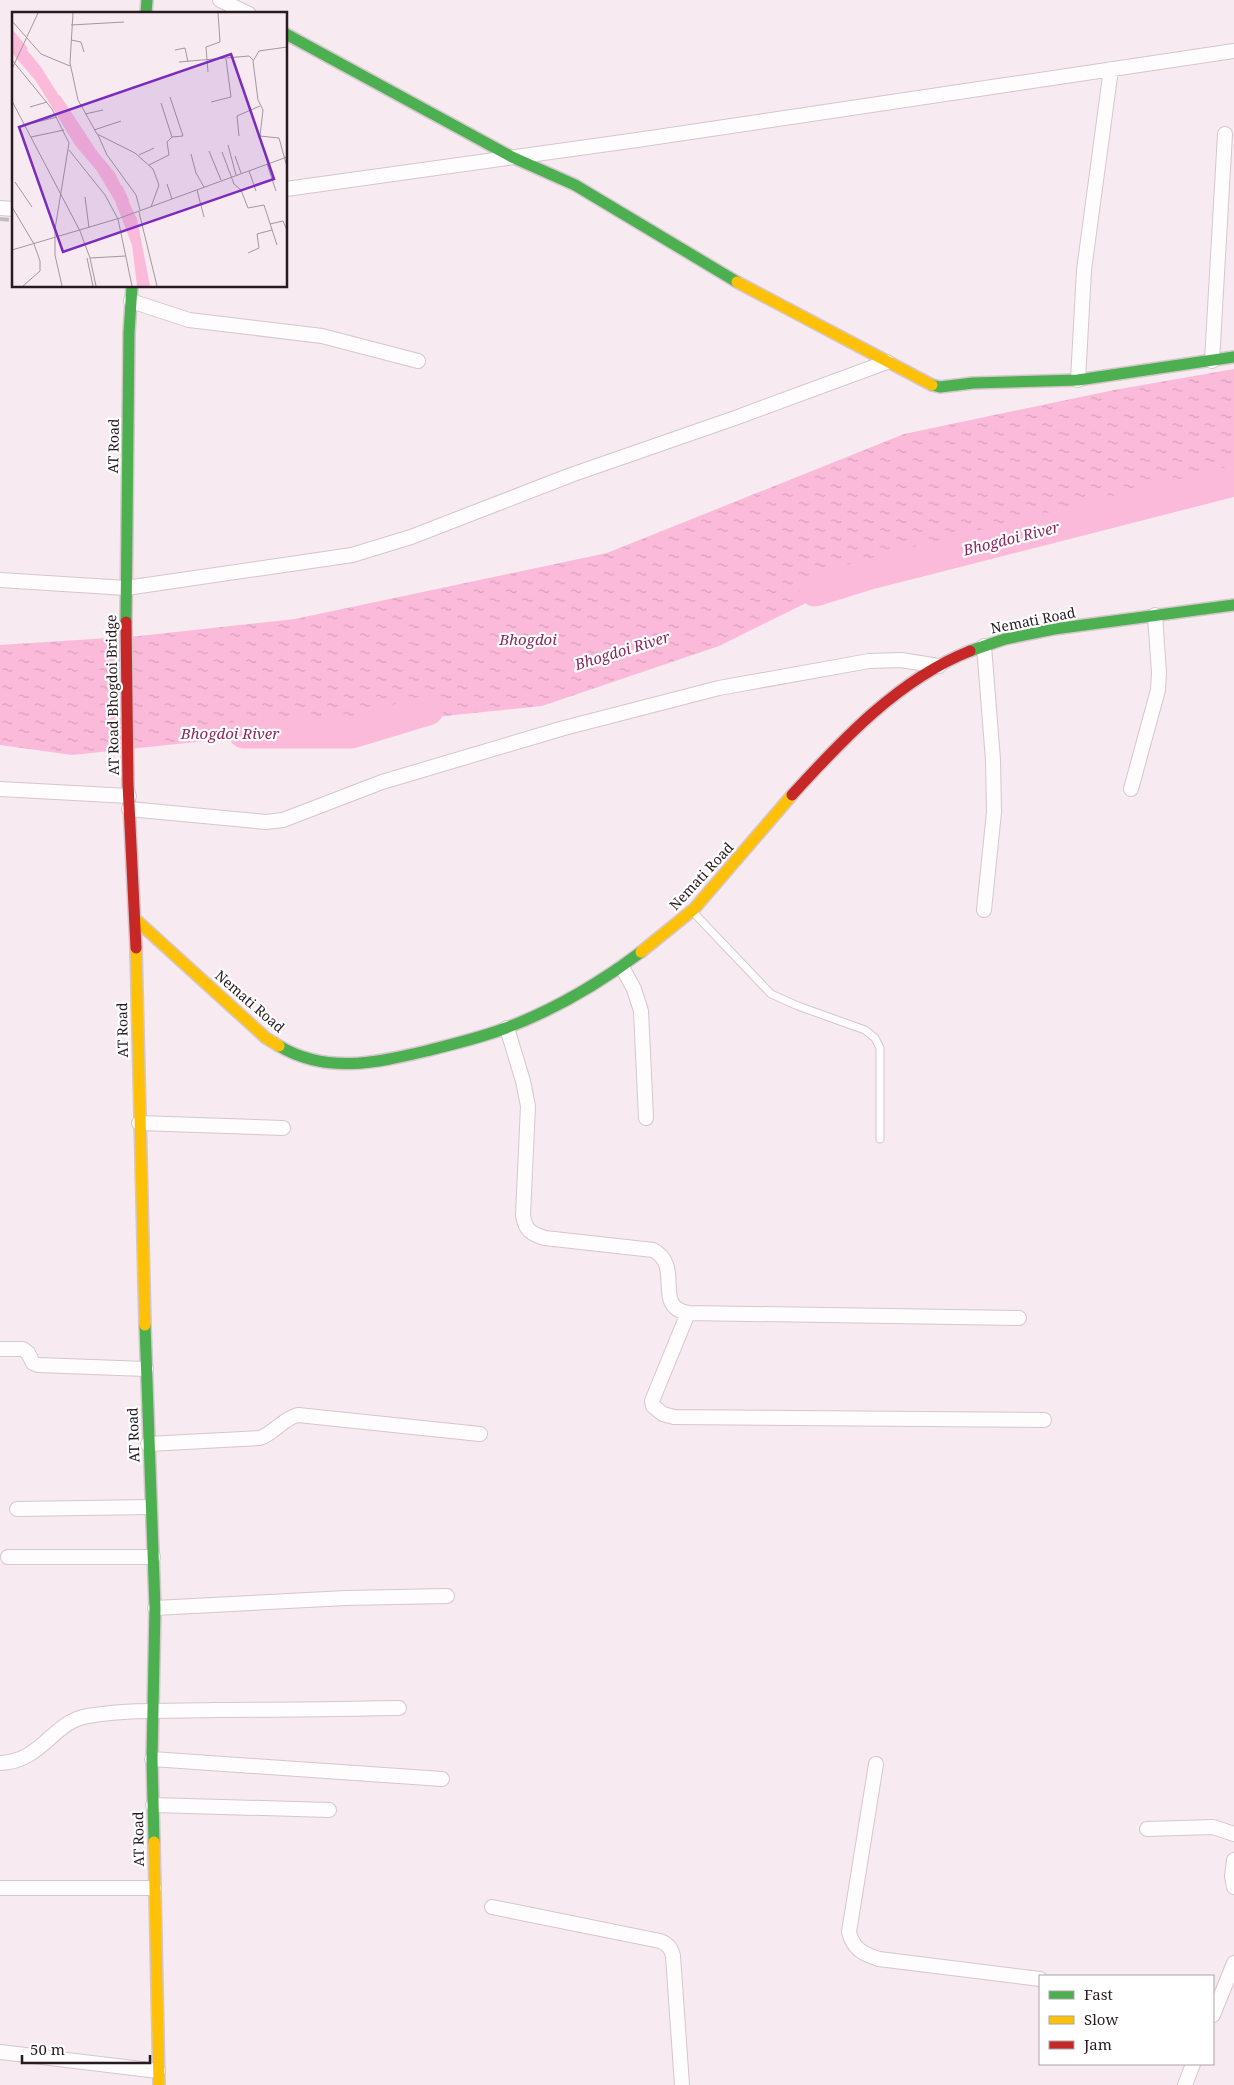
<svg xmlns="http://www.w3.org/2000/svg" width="1234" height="2085" viewBox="0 0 1234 2085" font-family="'Noto Serif',serif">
	<defs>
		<pattern id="water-ripples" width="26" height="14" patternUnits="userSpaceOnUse" patternTransform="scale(1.25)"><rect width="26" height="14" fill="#fcbadb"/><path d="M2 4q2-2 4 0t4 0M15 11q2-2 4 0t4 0" fill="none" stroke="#d89fbc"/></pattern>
	</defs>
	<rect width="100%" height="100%" fill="#f7eaf0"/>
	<path fill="url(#water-ripples)" d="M1234,369V473L993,531L871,571L719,646L542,706L72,755L0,745V645L139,636L295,619L607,553L904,434L1114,390Z"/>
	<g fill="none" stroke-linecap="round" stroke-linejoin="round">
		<path stroke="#fcbadb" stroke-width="31" d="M815,591L870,574L1234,481
			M244,733H352L428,710"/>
		<defs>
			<path id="lane" d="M693,912L771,994L798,1006L865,1030L875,1038L880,1048V1139"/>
			<path id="street" d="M220,0L249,14
				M286,189L637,140L1234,51
				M0,208L14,209
				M131,301L189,320L322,336L418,361
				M1212,361L1225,134
				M1078,380L1084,270L1111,69
				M0,580L126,588L352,555L411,537L571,475L735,418L887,362
				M0,789L129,796
				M1131,789L1158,690L1159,673L1155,615
				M129,809L266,822L283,820L382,782L564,728L719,688L869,661L901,660L939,666
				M984,910L994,812L993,760L984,646
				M622,967L634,989L641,1011L646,1118
				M507,1028L523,1081L528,1106L523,1215C525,1230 531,1234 545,1238L653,1250C684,1266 652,1307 688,1313L1019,1318
				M139,1123L283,1128
				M688,1313L652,1401L653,1406L663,1414L674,1417L1044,1420
				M0,1349H23L28,1353L33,1363L38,1365L146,1369
				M148,1444L260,1438C274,1433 284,1418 298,1415L480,1434
				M17,1509L150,1507
				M8,1557H153
				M155,1608L346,1598L447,1596
				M152,1759L442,1779
				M0,1763C42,1762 53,1721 88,1716C130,1709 174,1711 217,1710C278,1710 339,1709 399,1708
				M876,1764L849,1932C853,1949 863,1954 879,1959L1040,1979
				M153,1805L329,1810
				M1147,1829L1213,1827L1234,1834
				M1234,1860L1232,1876L1234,1887
				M0,1888H154
				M492,1907L660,1941C668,1944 671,1948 673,1956L682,2085
				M1213,2015L1234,1963
				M0,2052L158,2071
				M1185,2085L1193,2064"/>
			<path id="fast" d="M146,14L147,0
				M286,34L512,157L575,185L737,282
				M932,385L940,387L973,383L1078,380L1234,357
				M126,622L129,333L132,286
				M970,651L1005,639L1054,629L1234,605
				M279,1046C326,1074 376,1063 426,1051C453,1044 480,1038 506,1028C554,1010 601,982 641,952
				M145,1325L155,1608L152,1759L154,1842"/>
			<path id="slow" d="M737,282L932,385
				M135,919L266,1038L279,1046
				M136,948L145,1325
				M641,952L694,909L792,795
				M154,1842L159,2085"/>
			<path id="jam" d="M126,622L128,784L136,948
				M792,795C842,740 899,679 970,651"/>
		</defs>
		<use href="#lane" stroke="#d4c7cd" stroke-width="9"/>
		<use href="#street" stroke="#d4c7cd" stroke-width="16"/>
		<use href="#fast" stroke="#d4c7cd" stroke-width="14"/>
		<use href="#slow" stroke="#d4c7cd" stroke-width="14"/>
		<use href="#jam" stroke="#d4c7cd" stroke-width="14"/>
		<use href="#lane" stroke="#fefcfd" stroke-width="7"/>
		<use href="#street" stroke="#fefcfd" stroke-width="14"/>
		<use href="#fast" stroke="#4caf50" stroke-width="11"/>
		<use href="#slow" stroke="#ffc107" stroke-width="11"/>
		<use href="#jam" stroke="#c62828" stroke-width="11"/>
		<path stroke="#c1bdbf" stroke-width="4" stroke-dasharray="9 9" stroke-linecap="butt" d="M0,219L14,220"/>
	</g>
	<g text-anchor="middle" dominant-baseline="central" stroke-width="4.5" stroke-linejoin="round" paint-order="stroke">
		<g font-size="14" fill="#271a20" stroke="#fff">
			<text transform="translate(113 446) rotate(-89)">AT Road</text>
			<text transform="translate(1033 620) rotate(-11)">Nemati Road</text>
			<text transform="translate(112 695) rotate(-91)">AT Road Bhogdoi Bridge</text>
			<text transform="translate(701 876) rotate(-47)">Nemati Road</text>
			<text transform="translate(250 1001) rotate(41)">Nemati Road</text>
			<text transform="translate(122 1030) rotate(-91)">AT Road</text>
			<text transform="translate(133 1435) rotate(-92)">AT Road</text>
			<text transform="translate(138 1839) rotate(-91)">AT Road</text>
		</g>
		<g font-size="15" font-style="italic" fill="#8a2761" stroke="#fff">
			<text transform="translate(1011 538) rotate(-14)">Bhogdoi River</text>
			<text x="528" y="639">Bhogdoi</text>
			<text transform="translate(622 650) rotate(-17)">Bhogdoi River</text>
			<text x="230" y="733">Bhogdoi River</text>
		</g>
	</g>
	<g transform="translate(12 12)">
		<rect width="275" height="275" fill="#f7eaf0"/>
		<path d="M0,20L29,55L70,121L103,161L125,207L138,274H125L120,233L103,189L85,159L63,133L24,69L0,41Z" fill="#fcbadb"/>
		<path fill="none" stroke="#fcbadb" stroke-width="2.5" d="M0,19L15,37M47,84L82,137M109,174L116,189"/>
		<path fill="none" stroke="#a4979d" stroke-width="1" d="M61,1L58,51L66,88L85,122L123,141L141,157L147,173L139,195M0,9L29,42L58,54M59,13L112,10M59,28L69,30L72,40M275,35L247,39L241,49L246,88L251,98L248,124L267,126L275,155M163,38L173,36L176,50M0,48L40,97L57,131L43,217V243L50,274M167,50L237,44L241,48M0,57L26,1M196,60L194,35L208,30L206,1M158,85L171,124L160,125M0,89L68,219L78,246M199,90L219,85L214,47M18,95L35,90M73,102L91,98M21,111L45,105M82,118L109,109M86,123L95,143L124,183L128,198M227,124L225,104L248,94M19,125L52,118M216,133L224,163M57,138L93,183L106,207L120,274M197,139L209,168M210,140L222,172L229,178L236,196L252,193L265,233M179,142L184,161L192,175M127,143L142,136M223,144L229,161M255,152L264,179M137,153L157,143L155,130L160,125L149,91M237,159L244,179M3,170L20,195M155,172L160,187M185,178L192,205M73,185L77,216M0,195L22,232L28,249V259L11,274M127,200L145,274M258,212L271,209L275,218M0,238L108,206L275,145M236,241L247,236L245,222L260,218M75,246L81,274M84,274L78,246L114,244"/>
		<path fill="#7b2cbf" fill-opacity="0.15" stroke="#7b2cbf" stroke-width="2.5" d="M219,42L262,167L51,240L7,115Z"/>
		<rect width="275" height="275" fill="none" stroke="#271a20" stroke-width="2.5"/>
	</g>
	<rect x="1039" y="1975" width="175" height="90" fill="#ffffff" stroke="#a9a3a6"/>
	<rect x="1049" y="1991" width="25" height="8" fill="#4caf50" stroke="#a9a3a6"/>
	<text x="1084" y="2000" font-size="15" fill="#271a20">Fast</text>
	<rect x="1049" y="2016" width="25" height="8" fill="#ffc107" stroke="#a9a3a6"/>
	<text x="1084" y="2025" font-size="15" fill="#271a20">Slow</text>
	<rect x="1049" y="2041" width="25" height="8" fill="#c62828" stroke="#a9a3a6"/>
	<text x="1084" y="2050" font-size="15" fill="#271a20">Jam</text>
	<path d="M22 2055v8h128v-8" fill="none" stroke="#271a20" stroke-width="2.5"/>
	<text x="30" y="2055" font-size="15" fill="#271a20" stroke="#ffffff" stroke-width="4" paint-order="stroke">50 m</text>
</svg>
